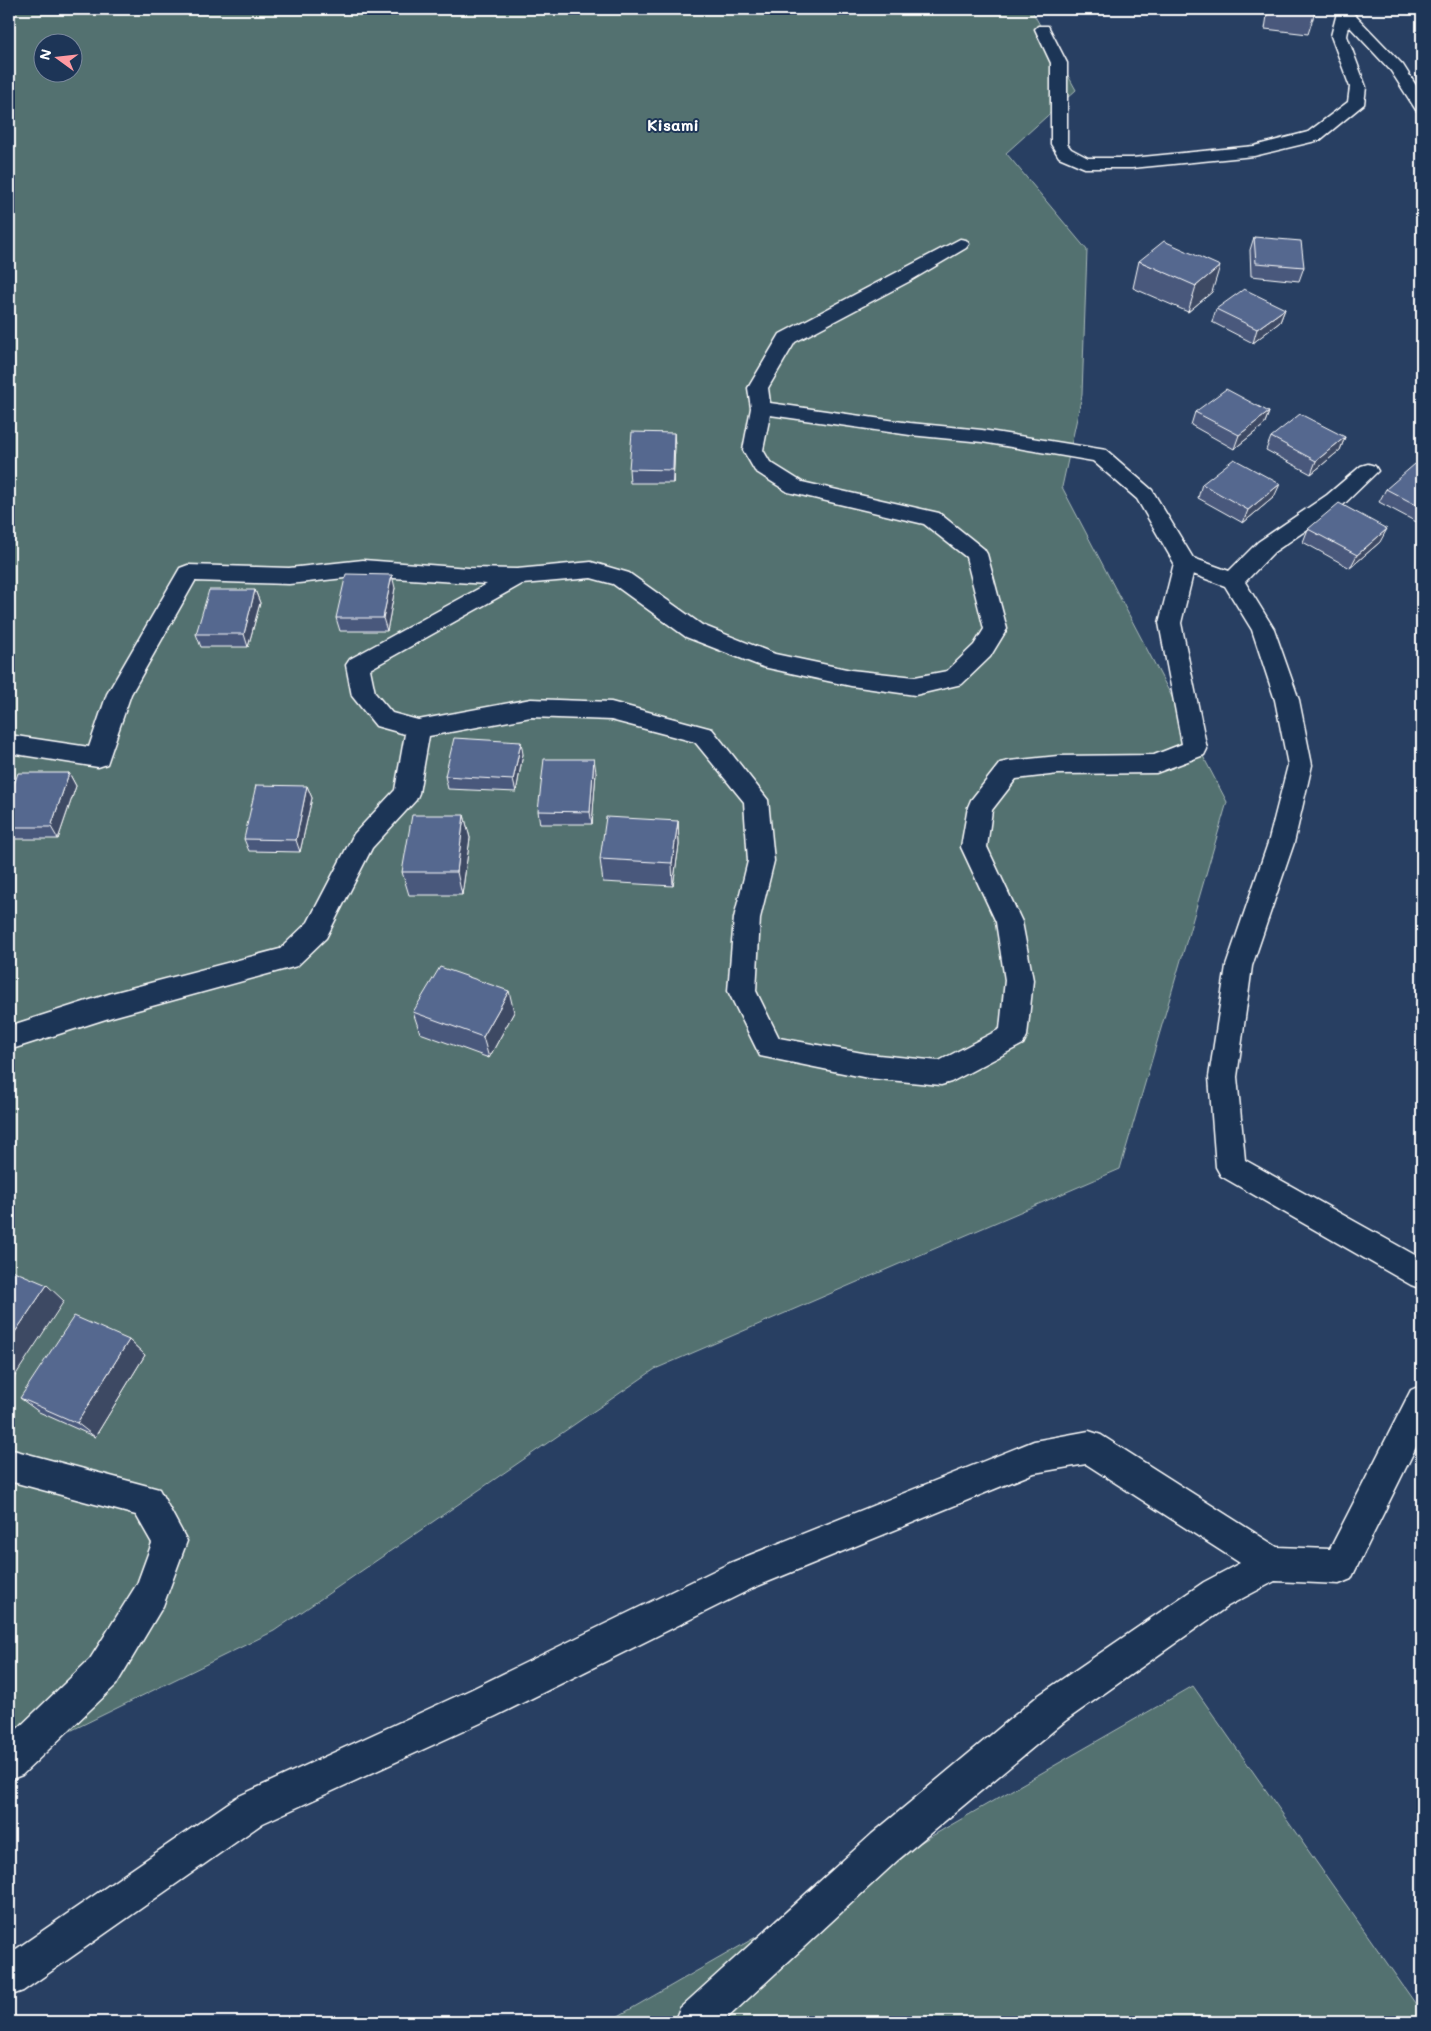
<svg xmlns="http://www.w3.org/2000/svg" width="1431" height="2031" viewBox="0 0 1431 2031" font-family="Mali,sans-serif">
	<rect width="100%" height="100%" fill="#283f62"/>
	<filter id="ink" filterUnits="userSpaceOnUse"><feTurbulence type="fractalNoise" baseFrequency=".02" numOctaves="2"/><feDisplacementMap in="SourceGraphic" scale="10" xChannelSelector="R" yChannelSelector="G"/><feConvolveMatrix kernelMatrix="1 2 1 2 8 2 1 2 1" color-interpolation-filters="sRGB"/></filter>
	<g filter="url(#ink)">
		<path fill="#527170" stroke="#a8b8b8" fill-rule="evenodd" d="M9,9H1031L1076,90L1006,153L1087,250L1082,395L1062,487L1227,802L1120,1169L655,1369L274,1631L9,1761ZM42,42H72V72H42Z
			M1193,1686L1422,2013V2022H608Z"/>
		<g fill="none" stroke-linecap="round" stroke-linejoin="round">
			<defs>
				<path id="minor" d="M1338,9H1352V12L1403,65L1422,95V112L1416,110L1391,71L1349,26L1347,36L1366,87L1364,104L1320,140L1254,156L1132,168H1085L1059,157L1051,144V63L1035,29L1038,26H1048L1067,63V144L1071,149L1088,158H1132L1254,146L1308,132L1348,102L1350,87L1331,36Z
					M960,239L966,240L969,244L966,248L910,281L795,342L768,388L770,403L910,423L982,430L1106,450L1152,490L1193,558L1229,571L1258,542L1327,495L1361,466L1368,464L1375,466L1378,471L1343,505L1274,552L1245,582L1274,629L1299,700L1312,765L1294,843L1252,966L1237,1077L1245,1160L1422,1259V1289L1411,1285L1221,1176L1216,1167L1209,1077L1226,966L1268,843L1288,765L1275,700L1252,630L1225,586L1193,574L1181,623L1207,749L1204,755L1156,773L1058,774L1016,779L992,810L987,847L1022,922L1033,980L1027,1036L1023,1044L951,1082L941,1085L868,1078L760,1056L728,991L734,918L748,861L744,802L695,742L611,720L531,717L429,736L419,793L416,800L372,848L326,938L297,966L112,1017L9,1050V1026L112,993L280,949L308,922L354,834L395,790L405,734L376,726L352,696L346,665L350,659L487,584L363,576L289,584L195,581L131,694L107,764L98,767L9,753V735L89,747L107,694L180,568L188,565L289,568L363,560L469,568L517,569L591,562L629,573L702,625L775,654L851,670L915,677L947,671L974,645L984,629L966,557L924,524L788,492L755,471L743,450L751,408L748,388L780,334ZM770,415L910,435L982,442L1093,461L1137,499L1174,563L1159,623L1182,744L1154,755L1058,756L1009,761L1000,763L971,800L968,807L961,847L996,922L1005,980L1000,1029L939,1061L868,1054L779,1038L756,991L760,918L774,861L768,800L712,729L611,702L531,699L418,720L392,713L375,693L370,669L522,584L591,578L613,584L686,637L763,667L851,686L915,695L962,684L990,657L1007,629L987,554L984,549L939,513L802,482L770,462L763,450Z
					M1422,1385V1435L1351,1579L1339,1584L1275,1581L1228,1606L1065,1721L898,1860L723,2022H674L680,2008L872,1834L1039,1695L1204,1582L1240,1563L1086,1464L1034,1473L753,1588L496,1716L263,1823L23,1991L9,1996V1954L237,1797L470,1690L730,1563L1034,1441L1089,1431L1101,1435L1277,1547L1330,1549L1411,1390Z
					M9,1449L159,1489L187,1541L163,1606L116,1685L22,1775L9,1780V1737L90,1659L137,1584L152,1543L136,1515L9,1481Z"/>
			</defs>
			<use href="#minor" stroke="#fff" stroke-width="3"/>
			<use href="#minor" fill="#1d3557" fill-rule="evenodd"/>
		</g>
		<path fill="#49597b" stroke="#fff" d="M1268,9H1316L1308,34L1265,29Z
			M1254,237L1304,267L1299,281L1251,276L1250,250Z
			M1139,261L1212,292L1188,312L1133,288Z
			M1216,309H1285L1280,322L1253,343L1212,322Z
			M1195,412H1269L1264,425L1234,449L1191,425Z
			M674,433L675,446L673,483H630L629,469Z
			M1271,437H1345L1340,450L1311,474L1266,450Z
			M1422,468V525L1379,502L1386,489Z
			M1202,484L1274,497L1243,523L1198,498Z
			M1308,529L1380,542L1350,568L1303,542Z
			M395,588L387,631H340L336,618Z
			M255,590L260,603L248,647H201L196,634Z
			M523,754L516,792L448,789L445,776Z
			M596,772L592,824H540L538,811Z
			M69,773L76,786L58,839H9V799Z
			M307,786L312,798L300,852L249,851L244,839Z
			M464,815L470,838L462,895H409L402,872Z
			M678,821L679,845L673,886L603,882L600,859Z
			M413,1012H514L489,1058L420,1033Z
			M129,1340L145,1355L95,1437L39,1412L20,1398Z"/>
		<path fill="#3c4864" stroke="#fff" d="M1220,266L1212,292L1188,312L1196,286Z
			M1285,309L1280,322L1253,343L1257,329Z
			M1269,412L1264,425L1234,449L1239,435Z
			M674,433L675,446L673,483V470Z
			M1345,437L1340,450L1311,474L1316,461Z
			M1280,484L1274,497L1243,523L1248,510Z
			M1387,529L1380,542L1350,568L1357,555Z
			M392,575L395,588L387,631L383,618Z
			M255,590L260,603L248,647L244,634Z
			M521,742L523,754L516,792L513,780Z
			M594,759L596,772L592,824L590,812Z
			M69,773L76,786L58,839L51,827Z
			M307,786L312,798L300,852L296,840Z
			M464,815L470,838L462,895L457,872Z
			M678,821L679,845L673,886L672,863Z
			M509,991L514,1012L489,1058L483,1037Z
			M47,1285L64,1301L13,1379L9,1376V1341Z
			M129,1340L145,1355L95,1437L77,1423Z"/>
		<path fill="#55678f" stroke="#fff" d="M1254,237L1301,241L1304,267L1256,263Z
			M1164,241L1220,266L1196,286L1139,261Z
			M1244,289L1285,309L1257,329L1216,309Z
			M1226,389L1269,412L1239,435L1195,412Z
			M1300,414L1345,437L1316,461L1271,437Z
			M632,432L674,433L673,470L629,469Z
			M1234,459L1280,484L1248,510L1202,484Z
			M1415,464L1422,468V508L1386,489Z
			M1339,503L1387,529L1357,555L1308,529Z
			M346,574L392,575L383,618H336Z
			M209,590H255L244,634H196Z
			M454,738L521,742L513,780L445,776Z
			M544,759H594L590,812L538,811Z
			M18,773H69L51,827H9V799Z
			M256,785L307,786L296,840L244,839Z
			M412,815H464L457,872H402Z
			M606,817L678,821L672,863L600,859Z
			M440,967L509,991L483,1037L413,1012Z
			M9,1269L47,1285L9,1341Z
			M74,1316L129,1340L77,1423L20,1398Z"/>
	</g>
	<g text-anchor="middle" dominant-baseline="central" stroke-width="4" stroke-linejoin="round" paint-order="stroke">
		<g font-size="16" font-weight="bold" fill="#fff" stroke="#1d3557">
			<text x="673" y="124">Kisami</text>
		</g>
	</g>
	<rect width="1431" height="2031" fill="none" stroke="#1d3557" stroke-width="30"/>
	<rect x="15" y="15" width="1401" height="2001" fill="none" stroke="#fff" stroke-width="2" filter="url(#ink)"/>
	<g transform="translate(58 58) rotate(285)"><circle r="24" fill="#1d3557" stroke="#77869a"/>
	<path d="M0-4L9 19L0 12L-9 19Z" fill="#ff9aa2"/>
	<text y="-8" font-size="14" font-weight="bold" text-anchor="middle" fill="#ffffff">N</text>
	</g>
</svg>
